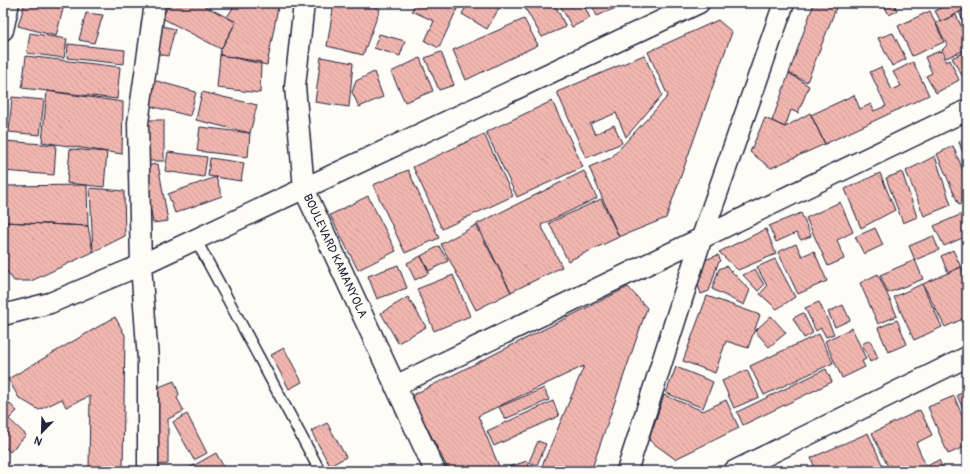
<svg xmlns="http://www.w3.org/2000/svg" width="970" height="474" viewBox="0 0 970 474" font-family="Pangolin,sans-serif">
	<defs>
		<pattern id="building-back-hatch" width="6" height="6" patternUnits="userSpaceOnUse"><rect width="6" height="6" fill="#f2b6b0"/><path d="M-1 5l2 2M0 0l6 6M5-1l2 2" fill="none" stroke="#cf9c98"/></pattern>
	</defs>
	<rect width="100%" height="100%" fill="#fdfcf7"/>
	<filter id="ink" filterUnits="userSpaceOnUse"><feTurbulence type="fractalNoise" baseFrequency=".025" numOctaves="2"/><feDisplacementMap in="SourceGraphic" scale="8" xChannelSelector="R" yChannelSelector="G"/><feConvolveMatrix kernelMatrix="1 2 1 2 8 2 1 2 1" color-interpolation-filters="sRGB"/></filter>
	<g filter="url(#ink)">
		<path fill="url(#building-back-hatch)" stroke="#22223b" d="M25,3H50V4L63,9L56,36L18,26Z
			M170,3H199L236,22L221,49L162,18Z
			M236,3H270L278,7L267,65L220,55L221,49L236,22L227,17Z
			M334,3H368L380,9L363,55L327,46Z
			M415,3H443L457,9L439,48L425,41L434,21L412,11Z
			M447,3H459L456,7Z
			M468,3H502L487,29L462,14Z
			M522,3H554L566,27L542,37Z
			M559,3H583L590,18L572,27Z
			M591,3H627L597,16Z
			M814,3H838L807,82L789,73Z
			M850,3H861L853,7Z
			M883,3H894L897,11L889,15Z
			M950,3H962L965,9L941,22L935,11Z
			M967,8V29L959,12Z
			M930,11L944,42L912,56L898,26Z
			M86,13L103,15L94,43L79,40Z
			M956,15L967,39V49L946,58L942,50L947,45L936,23Z
			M524,19L538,45L466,80L453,50Z
			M718,20L732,32L666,218L619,237L589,167L611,158L668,96L648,52Z
			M162,26L175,29L168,56L155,53Z
			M30,33L67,39L64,58L27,53Z
			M893,33L906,59L892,66L878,38Z
			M379,34L405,41L400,56L374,48Z
			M68,44L125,50L124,64L67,58Z
			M940,51L946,62L950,60L959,80L936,93L926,76L932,73L925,57Z
			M967,51V78L964,79L952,58Z
			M441,52L454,85L439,90L425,58Z
			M220,55L261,62L260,93L217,88Z
			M644,55L662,95L626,137L616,113L590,124L595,134L614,125L622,143L586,158L557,92Z
			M26,56L120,67L117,99L22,88Z
			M321,57L353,63L349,107L315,102Z
			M420,58L433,91L405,102L391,72Z
			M913,62L929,95L825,144L811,115L854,95L860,109L871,104L874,111L886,106L870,72L881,67L892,90L901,86L893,72Z
			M374,72L383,97L359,107L352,92L356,81Z
			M789,73L809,86L798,113L791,110L785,127L772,121Z
			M153,80L196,92L190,116L146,105Z
			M47,91L123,102L122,154L42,142Z
			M202,92L257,105L250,133L196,120Z
			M12,97L44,100L40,135L9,132Z
			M552,101L583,167L517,197L486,132Z
			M810,113L825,144L771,168L750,152L765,118L785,127Z
			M147,120H164V161H147Z
			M200,127L250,133L248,157L197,151Z
			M484,134L513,196L442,229L413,167Z
			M967,139V164L959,142Z
			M5,141L56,145L54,175L3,171Z
			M953,146L967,180V201L959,205L937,154Z
			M70,149L107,152L104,187L67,183Z
			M168,152L207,157L204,177L165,171Z
			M935,156L951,205L924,216L906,171Z
			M210,158L244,163L241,181L208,176Z
			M158,164L168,221L153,223L143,166Z
			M408,170L439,238L405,253L373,185Z
			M584,171L597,198L541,225L562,267L511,292L477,224Z
			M902,172L917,217L903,223L886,178Z
			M880,173L895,210L861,228L845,189Z
			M216,177L222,196L175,213L168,194Z
			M87,185L88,226L4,222L3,186Z
			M90,188L124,191L125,236L93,252Z
			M368,196L396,251L358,270L330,215Z
			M601,199L619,237L568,261L549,223Z
			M840,202L853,232L837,240L844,259L828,266L806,218Z
			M967,212V236L944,246L934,226Z
			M801,213L811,236L801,240L796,233L776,242L769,226Z
			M4,222L88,226L93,252L31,281H14L5,269Z
			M476,225L511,292L476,310L441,244Z
			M875,228L883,245L864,254L855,237Z
			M766,229L776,254L738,270L719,252Z
			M933,236L939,250L915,260L909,246Z
			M796,244L802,256L814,251L827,281L798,294L778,252Z
			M439,246L448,261L429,271L421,256Z
			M953,250L961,267L948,273L941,256Z
			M718,255L721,261L718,263L709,291L701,294L698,285L705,260Z
			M421,256L429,273L415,280L407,263Z
			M775,259L795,297L777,309L760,294L767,286L757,267Z
			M915,260L923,279L888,293L880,275Z
			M398,265L407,288L377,299L368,276Z
			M726,266L750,290L744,305L712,289L719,269Z
			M961,267L967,279V317L945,327L923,284Z
			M755,269L764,285L758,291L743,275Z
			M878,274L897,316L878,324L860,283Z
			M453,275L470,316L434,331L417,289Z
			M922,284L942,327L914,340L894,297Z
			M628,287L647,308L591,471H540L584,366L478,416L501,471H449L411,396Z
			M707,296L760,315L748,348L726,341L715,373L683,361Z
			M408,297L426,327L398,343L381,313Z
			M819,302L834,334L826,337L821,328L816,331L805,308Z
			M843,305L850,320L835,327L828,312Z
			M803,313L813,333L804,338L793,318Z
			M771,316L786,333L769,347L755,331Z
			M115,317L125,335L123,471H89L90,396L66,407L62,399L39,410L19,398L8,379Z
			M897,320L907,344L888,352L878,328Z
			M852,328L866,359L862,361L865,367L842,378L825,341Z
			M819,334L833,363L764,395L750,366Z
			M870,340L878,358L870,362L862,344Z
			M284,348L302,382L289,389L271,355Z
			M676,367L713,382L703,408L666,393Z
			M826,369L832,382L743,425L737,412Z
			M747,370L759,397L734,408L722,381Z
			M174,381L179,394L177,398L184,411L168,419V464L154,465V389Z
			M544,388L549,400L505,419L499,407Z
			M967,391V413L965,414L957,395Z
			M664,395L703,411L726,400L739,428L675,459L649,440Z
			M954,396L967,427V446L948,454L928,407Z
			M3,397L17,411L9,419L26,435L10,452L3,445Z
			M553,401L559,416L494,446L487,431Z
			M920,410L932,435L916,443L926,466L915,471H890L872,433Z
			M187,414L207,453L194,460L173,422Z
			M327,423L346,457L330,466L311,431Z
			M868,433L885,471H816L811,458Z
			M538,441L546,444L537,465L529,462Z
			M216,453L226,471H184Z
			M939,460L944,471H916Z
			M527,461L531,471H507L506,468Z
			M40,464L47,471H32Z"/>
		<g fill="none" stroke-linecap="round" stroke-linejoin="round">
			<defs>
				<path id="lane" d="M196,240L320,471"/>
				<path id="street" d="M304,3L295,86L304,189L435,471
					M3,30L9,3
					M3,315L50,303L141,265L699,3
					M395,386L967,110
					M148,471V360L141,265L138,123L155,3
					M627,471L702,237L784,3
					M734,471L967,357"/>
			</defs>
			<use href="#lane" stroke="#22223b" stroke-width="13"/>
			<use href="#street" stroke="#22223b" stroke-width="23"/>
			<use href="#lane" stroke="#fdfcf7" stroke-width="10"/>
			<use href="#street" stroke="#fdfcf7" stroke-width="20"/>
		</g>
	</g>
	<g text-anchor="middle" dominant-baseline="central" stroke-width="3" stroke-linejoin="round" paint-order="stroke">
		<g font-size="12" fill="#22223b" stroke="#fdfcf7">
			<text transform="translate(335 256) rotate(65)">BOULEVARD KAMANYOLA</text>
		</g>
	</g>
	<rect width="970" height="474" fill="none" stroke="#fdfcf7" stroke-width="16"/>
	<rect x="8" y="8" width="954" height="458" fill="none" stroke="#22223b" stroke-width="1.5" filter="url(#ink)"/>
	<g transform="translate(42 432) rotate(203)" stroke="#fdfcf7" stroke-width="3" paint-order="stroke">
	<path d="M0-3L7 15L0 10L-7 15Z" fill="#22223b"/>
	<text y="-6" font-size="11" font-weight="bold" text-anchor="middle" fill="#22223b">N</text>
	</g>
</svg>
